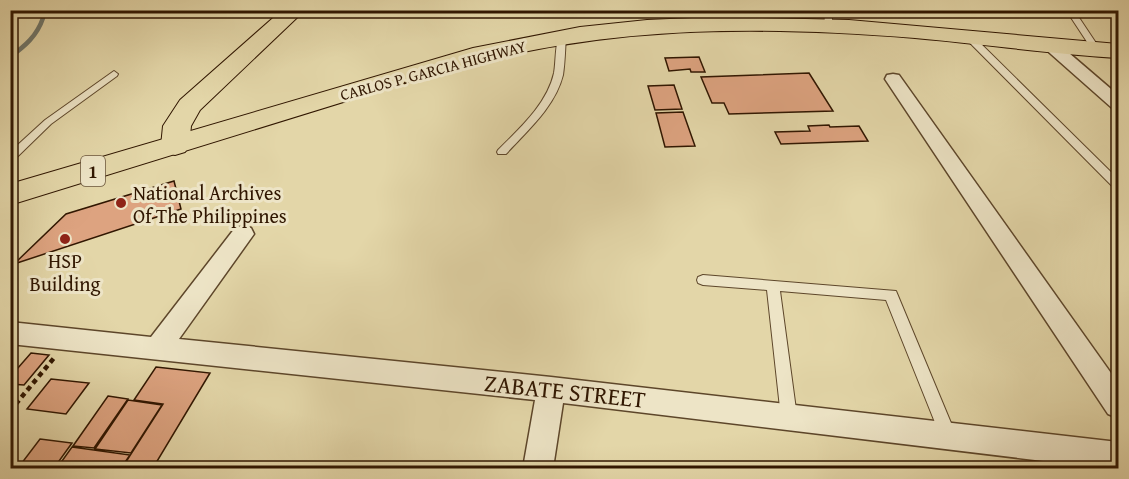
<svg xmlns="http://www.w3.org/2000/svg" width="1129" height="479" viewBox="0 0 1129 479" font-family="'Gentium Book Plus',serif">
	<rect width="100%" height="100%" fill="#e3d6a8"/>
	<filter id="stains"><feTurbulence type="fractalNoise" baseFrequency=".00333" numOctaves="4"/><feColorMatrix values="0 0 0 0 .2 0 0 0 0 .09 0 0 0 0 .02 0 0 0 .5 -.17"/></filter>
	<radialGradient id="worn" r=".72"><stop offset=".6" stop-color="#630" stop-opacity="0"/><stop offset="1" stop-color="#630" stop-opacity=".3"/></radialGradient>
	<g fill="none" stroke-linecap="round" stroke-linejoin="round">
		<path stroke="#6f766b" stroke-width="4.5" d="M10,57C25,46 37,36 43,18L38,10"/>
	</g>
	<path fill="#dda380" stroke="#301600" stroke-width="1.5" d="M488,10H511L513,14L490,16Z
		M699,57L705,72H691L690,69L669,71L665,58Z
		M809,73L833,111L729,114L724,103H712L701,77Z
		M674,85L682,109L655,110L648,86Z
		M683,112L695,146L665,147L656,113Z
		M829,125L830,127L859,126L868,141L781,144L775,132L810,131L808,126Z
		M174,181L181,209L14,264L66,214Z
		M31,353L49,355L24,385L10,384V377Z
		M156,367L210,373L153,468H122L163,404L134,400Z
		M51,379L89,383L66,414L27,409Z
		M108,396L128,399L94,448L73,446Z
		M128,400L162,405L131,453L95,449Z
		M40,439L72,443L54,468H18Z
		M72,447L130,455L121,468H57Z"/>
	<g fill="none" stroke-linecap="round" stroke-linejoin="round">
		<defs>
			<path id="lane" d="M824,10H832V26L825,24Z
				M1066,10H1074L1100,49L1099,51H1093Z
				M559,35L566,37C565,49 565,62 563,75C555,107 527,131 506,154H498L497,152L498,150C520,128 547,104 554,73C556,61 555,47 559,35Z
				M966,35H972L1118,179V188H1114L966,39Z
				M114,71L118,74L117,76L51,124L14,160L10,161V152L45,120Z
				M703,275L896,291L956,435L954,440L948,442L942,440L886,300L780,291L797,417L794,422L789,424L784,422L781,417L767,290L703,285L698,283L697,280L698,277Z"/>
			<path id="street" d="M1049,39L1055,41L1118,95V109L1112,108L1043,47L1041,44Z
				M893,74L899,75L1118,383V418L1108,414L885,79L887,75Z
				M243,226L251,228L254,234L179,339L551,377L1118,442V468H1102L563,403L553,468H523L535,400L10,344V322L151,337L235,228Z"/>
			<path id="primary" d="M282,10H305L200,110L191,126L189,146L185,152L175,155L165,152L161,146L163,126L180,100Z"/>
			<path id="highway" d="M715,17L849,20L1118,44V58C1051,54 983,44 915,38C751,25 606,26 447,70L10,205V184L473,48L580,27L647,20Z"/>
		</defs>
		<use href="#lane" stroke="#5d462a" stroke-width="2"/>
		<use href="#street" stroke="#5d462a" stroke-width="3"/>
		<use href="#primary" stroke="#301600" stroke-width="2"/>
		<use href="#highway" stroke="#301600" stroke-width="2"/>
		<path stroke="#301600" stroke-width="4.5" stroke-dasharray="5 4" stroke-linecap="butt" d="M10,411L54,358"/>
		<use href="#lane" fill="#ede4c6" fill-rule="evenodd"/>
		<use href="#street" fill="#ede4c6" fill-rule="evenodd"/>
		<use href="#primary" fill="#e3d6a8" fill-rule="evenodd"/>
		<use href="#highway" fill="#e3d6a8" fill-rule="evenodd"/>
	</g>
	<g fill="#8f2418" stroke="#ede4c6" stroke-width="2">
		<circle cx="121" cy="203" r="6"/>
		<circle cx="65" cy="239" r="6"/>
	</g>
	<g text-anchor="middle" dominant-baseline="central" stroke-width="6" stroke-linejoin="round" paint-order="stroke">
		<g font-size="16" fill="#301600" stroke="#ede4c6">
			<text transform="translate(433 70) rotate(-15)">CARLOS P. GARCIA HIGHWAY</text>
		</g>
		<rect fill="#ede4c6" stroke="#69543b" stroke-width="1.5" x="81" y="156" width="24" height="30" rx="4.5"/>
		<g font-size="18" font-weight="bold" fill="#301600">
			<text x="93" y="171">1</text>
		</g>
		<g font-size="20" fill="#301600" stroke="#ede4c6" text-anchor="start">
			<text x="133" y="192">National Archives<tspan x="133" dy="23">Of The Philippines</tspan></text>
			<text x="65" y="260" text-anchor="middle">HSP<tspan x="65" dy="23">Building</tspan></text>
		</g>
		<g font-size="24" fill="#301600" stroke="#ede4c6">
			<text transform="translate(565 391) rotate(6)">ZABATE STREET</text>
		</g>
	</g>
	<rect width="1129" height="479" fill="none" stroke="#e3d6a8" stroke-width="36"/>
	<rect x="12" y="12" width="1105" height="455" fill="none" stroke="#301600" stroke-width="3"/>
	<rect x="18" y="18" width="1093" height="443" fill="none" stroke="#301600" stroke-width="1.5"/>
	<rect width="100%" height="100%" filter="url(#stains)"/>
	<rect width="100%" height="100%" fill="url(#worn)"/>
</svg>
